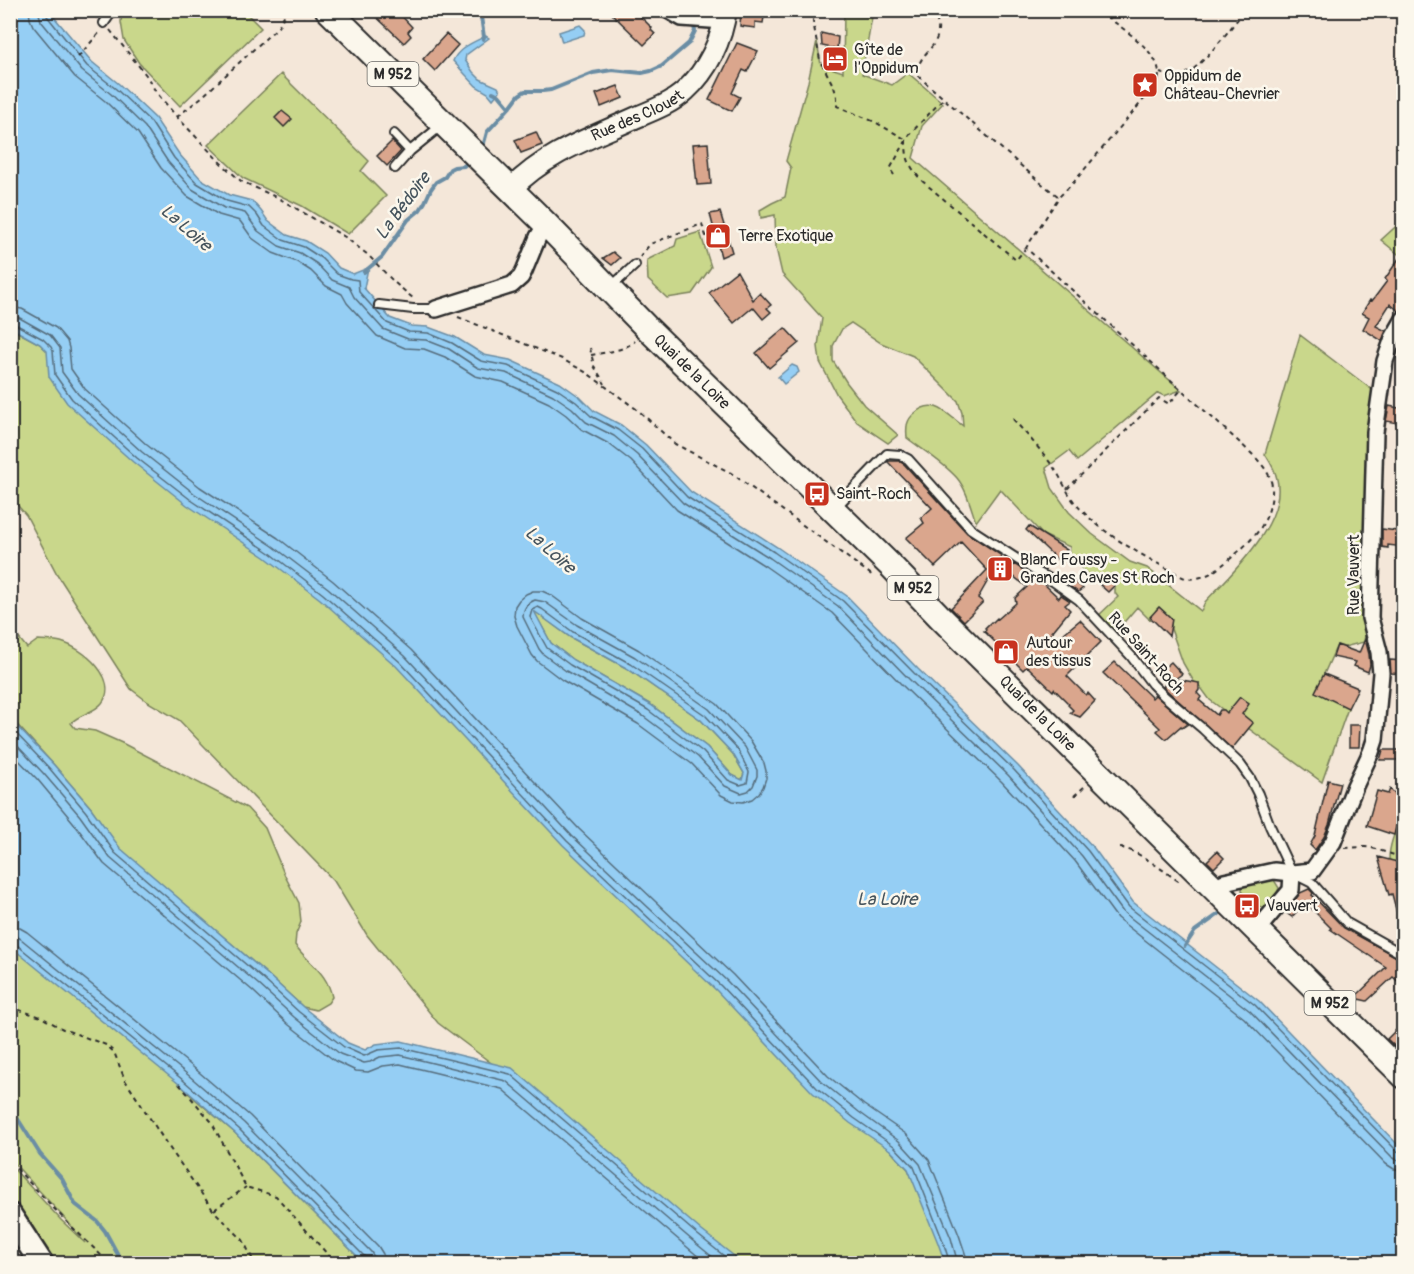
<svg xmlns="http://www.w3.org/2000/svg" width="1414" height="1274" viewBox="0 0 1414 1274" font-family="Pangolin,sans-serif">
	<rect width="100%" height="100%" fill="#f4e7d9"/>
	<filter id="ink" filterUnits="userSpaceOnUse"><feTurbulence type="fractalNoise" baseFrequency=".0167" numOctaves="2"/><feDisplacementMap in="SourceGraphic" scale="12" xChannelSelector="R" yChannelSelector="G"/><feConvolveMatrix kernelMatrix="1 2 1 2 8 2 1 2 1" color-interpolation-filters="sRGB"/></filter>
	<g filter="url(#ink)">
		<path fill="#c9d78b" stroke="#7a815b" stroke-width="1.5" d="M122,11H244L261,28L180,106L139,63L124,40L121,22Z
			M844,11H856V15L872,17L862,74L892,85L908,73L943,103L922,126L913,158L1181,390L1164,396L1158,393L1077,461L1069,451L1046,468L1052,488L1069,512L1092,534L1130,562L1147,568L1201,611L1205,602C1232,573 1287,523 1277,479C1275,469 1270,462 1265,454L1300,335L1379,395L1366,628L1364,642L1344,647L1337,645L1324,674L1348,708L1322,782L1230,715L1210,700L1199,685L1194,682L1183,663L1171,629V623L1170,617L1159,607L1156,610V614L1150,620L1137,607L1112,636L1096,618L1118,597L1115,593V585L1109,577L1106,580L1100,575L1097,580L1087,574L1071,559L1070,547L1043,535L1000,489L976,522C971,508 967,490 957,478C943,462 924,451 907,438C906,428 906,420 915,413C934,396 948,415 963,426L962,413L958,401L913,356L881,343L851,323L842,329L833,346V361L847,383L864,405L898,435L888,443L857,422L837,395L820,362L818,346L822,318L782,274L776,248L775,215L761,218L760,210L772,203L785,197L791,168L786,161L808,82L817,41L821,65L843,72Z
			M281,74L369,161L361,171L386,196L348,234L302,206L243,178L208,145Z
			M1403,220V258L1381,240Z
			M700,232L711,267L692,294L667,298L648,280L647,260L675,246L677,239Z
			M10,328L40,344L47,351L431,565L895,1156L908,1169L912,1178L975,1263H714L571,1123L438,1023L367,935L334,881L179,720L148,702L131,689L57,574L26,515L11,498Z
			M533,610L570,637L628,669L701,720L733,754L744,773L742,780L732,775L707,747L651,705L573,660L551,643Z
			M10,618L13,631L27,648L38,640C45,641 54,640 61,642C83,648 120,679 102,703C94,713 79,714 71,723L75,728L95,731L122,743L247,808L265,828L285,876L299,903L301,922L296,934L295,945C310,965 327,972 332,997L328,1003L316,1010L303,1007L267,974L119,848L91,808L54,765L11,718Z
			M1403,813V863H1401L1389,860C1389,843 1397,828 1403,813Z
			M1268,879L1274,880L1279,888C1277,894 1270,905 1264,907C1258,909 1243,895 1242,890C1242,888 1243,887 1243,885Z
			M10,885L188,1093L235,1133L364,1263L69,1264L57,1262L47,1256L11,1206V1166L61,1220L85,1243L67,1221L11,1160Z"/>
		<path fill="#95cef4" stroke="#6b8da4" stroke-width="1.5" fill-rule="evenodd" d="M10,11H49L92,62L119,84L155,118L179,154L201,179L229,195L252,201L261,211L268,221L287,235L306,241L325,253L339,268L353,274L368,268L364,288L390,318L411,326L428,327L455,337L484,355L510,360L560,383L580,397L594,411L621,425L646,445L691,492L777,547L847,596L918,669L1018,766L1093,847L1133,902L1259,1001L1403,1150V1263H945L938,1243L908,1169L890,1150L850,1123L813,1093L717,991L563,845L396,666L320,599L265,557L187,505L133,462L67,403L49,377L47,351L40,344L11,328ZM534,611L570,637L628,669L701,720L733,754L744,773L742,780L732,775L707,747L651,705L573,660L551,643Z
			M580,25L585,30L584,35L562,42L559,32Z
			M486,36L489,38L466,55L465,60L473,72L480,79L498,87L500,91L493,99L488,93L476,86L453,61C458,48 474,42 486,36Z
			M792,365L797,367L799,372L784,384L778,377Z
			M10,719L54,765L91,808L120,848L267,974L303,1007L348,1043L365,1050L376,1044L401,1041L512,1068L702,1231L743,1263H364L235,1133L179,1084L11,947Z"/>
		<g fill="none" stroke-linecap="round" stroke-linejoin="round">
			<path stroke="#556c7b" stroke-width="1.5" d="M29,10L30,19L33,26L75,77L105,101L138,133L161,168L187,196L219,215L240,221L252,238L273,253L297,262L311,271L326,286L342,294L347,303L377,336L405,348L424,349L445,357L475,376L503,382L549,403L566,415L581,429L609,444L631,461L677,510L765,566L832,613L902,685L1002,782L1075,861L1117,918L1244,1018L1386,1164L1394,1169L1404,1170
				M38,10L41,21L82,71L111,94L145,127L168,162L192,189L224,208L245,213L258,231L279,246L300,253L317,264L332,280L349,287L354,297L383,329L408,339L426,340L449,349L478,368L506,373L553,395L572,408L586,422L614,436L637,455L683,503L770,558L838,606L909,679L1008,775L1082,856L1123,912L1250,1011L1392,1157L1397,1160L1404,1161
				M46,10L47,16L87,66L116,89L151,122L174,158L197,183L227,201L249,207L257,215L264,226L283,240L304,247L321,258L337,274L351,279L358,280L359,292L387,323L409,332L428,333L452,343L481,361L508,366L557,389L576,402L591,416L618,430L642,449L687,497L774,552L843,601L914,673L1014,770L1088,851L1129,907L1255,1005L1397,1151L1404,1153
				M10,307L22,309L56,328L67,341L69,348L71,369L85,389L147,445L200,487L278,538L333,581L411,650L579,829L733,975L828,1076L864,1105L906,1134L929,1160L959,1235L966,1256L967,1264
				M10,316L18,317L50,335L60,348L62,372L78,394L142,452L195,494L273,546L328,588L405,656L572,836L727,981L822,1082L859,1112L899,1141L920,1164L951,1238L958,1264
				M10,323L15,324L43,339L51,347L53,351L55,375L72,399L137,458L191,500L269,552L323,594L400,662L567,841L721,986L817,1088L854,1118L894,1146L914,1167L943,1241L950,1264
				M533,591H542L551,595L582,618L639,650L717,704L751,741L764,763L766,771V778L763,787L759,793L752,799L743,802L733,801L721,795L692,764L638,724L562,680L537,661L532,655L517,626L514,616L515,606L519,600L526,594Z
				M535,600L545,602L577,625L635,657L709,709L745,747L757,770V776L753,786L748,791L741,793L725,786L698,757L643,716L566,671L543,654L539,649L523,617C523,608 527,603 535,600Z
				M538,607L542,609L573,632L631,664L705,715L738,750L749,772L747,783L740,785L728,780L703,752L648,710L570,665L547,648L530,617L532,610Z
				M10,727L50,769L86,812L115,853L263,979L299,1012L344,1047L364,1056L378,1050L401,1048L510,1074L698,1235L734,1264
				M10,738L44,774L80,816L110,858L258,984L294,1017L340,1054L364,1063L370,1062L380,1057L400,1055L506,1081L693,1241L721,1264
				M10,751L38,780L73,822L104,864L253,991L289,1025L335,1061L356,1071L368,1072L383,1066L400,1064L502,1089L707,1264
				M10,926L20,928L27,932L193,1067L250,1116L378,1246L383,1254L384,1264
				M10,935L16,936L21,939L187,1074L244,1123L371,1252L374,1257L375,1264
				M10,943L17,945L183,1080L239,1129L365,1257L368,1264"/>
			<path stroke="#6b8da4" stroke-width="4" d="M480,10L484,37L483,39
				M493,92L499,95L509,107
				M481,146L484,143L487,132L510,107L519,95L525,91H543L551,90L593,73L612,70L642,73L651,71L662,66L689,43L695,31L693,23
				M364,272L382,257L408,220L420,210L425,202L431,189L436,182L445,177L450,169L454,167L464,166L470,159
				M1185,946L1195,931L1219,914
				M10,1110L16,1116L40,1154L62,1179L75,1204L97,1221L105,1231L123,1264"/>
		</g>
		<path fill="#daa68d" stroke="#2b2b2b" stroke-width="1.5" d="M369,10H396L412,27L408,32L411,36L404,43Z
			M608,10H634L652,28L651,30L655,34L644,45Z
			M741,10L765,11L763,23L755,22V28L740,26Z
			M821,33L838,37L837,49L822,46Z
			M446,34L458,45L435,71L423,59Z
			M737,43L758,51L747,72L743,70L732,93L740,97L732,111L709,100Z
			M618,86L623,98L601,107L596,94Z
			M282,111L292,119L284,127L275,118Z
			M536,132L542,145L521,153L515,140Z
			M392,141L401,151L387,166L377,156Z
			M708,143L711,184L697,185L693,144Z
			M720,212L732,252L721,257L710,214Z
			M1404,251V304L1399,311L1390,304L1376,326L1386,331L1382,341L1363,329L1369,317L1362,313L1370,300L1372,301L1387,281L1385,279Z
			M613,252L620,258L612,265L603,258Z
			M737,271L753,300L760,293L771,305L767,308L771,312L763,319L753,307L734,323L709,293Z
			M785,328L799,343L769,368L756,353Z
			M1389,406L1404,409V424L1386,421Z
			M889,461H899L904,464L967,533L1002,556L978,598L983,602L964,621L951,608L987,570L961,542L935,567L906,538L924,523L921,518L932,508L888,462Z
			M1029,526L1067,550L1058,560L1026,530Z
			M1382,529L1404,532V547L1388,545V548L1382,547Z
			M1014,564L1043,583L1059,598L1061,595L1070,601L1065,605L1070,610L1043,643L1047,647L1080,620L1101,642L1067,676L1086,695L1088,693L1095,701L1080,717L1070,713L1073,710L1068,705L1069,704L1054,689L1053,691L1027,666L1023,670L984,631L986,630L985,628L991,622H993L997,618L998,619L1016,603L1015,598L1027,587L1008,572Z
			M1109,577L1115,585L1108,592L1100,585Z
			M1072,580L1083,588L1078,592L1068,585Z
			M1159,607L1172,619L1169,636L1150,617Z
			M1365,639L1369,654L1370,665L1368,672L1354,666L1356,662L1333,657L1337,645L1359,653Z
			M1390,660L1404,661V674L1391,673Z
			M1115,662L1152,698L1155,695L1188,724L1182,728L1181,726L1166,739L1157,731L1160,728L1103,673Z
			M1171,662L1182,674L1175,679L1194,682L1199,683V690L1197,693L1201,697L1199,700L1217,715L1220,710H1224L1227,713L1240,697L1249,704L1242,714L1253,723L1232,749L1163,687L1168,681L1160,671Z
			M1324,674L1358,688L1348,708L1315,692Z
			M1349,725H1360L1359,747H1349Z
			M1383,750H1404V760H1380Z
			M1328,780L1340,783L1329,825L1324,837L1315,850L1310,845L1315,836Z
			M1390,789L1404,803V813L1396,827L1394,835L1367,826L1377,791L1388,794Z
			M1217,851L1224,858L1214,868L1207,861Z
			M1378,857L1401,863L1404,873V925H1400L1392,894L1389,895Z
			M1309,889L1313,893L1312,895L1344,928L1404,961V987L1393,977L1367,1001L1354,998L1386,967L1330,929L1331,928L1305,902L1292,917L1285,912L1300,893Z
			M1404,1022V1055L1387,1039Z"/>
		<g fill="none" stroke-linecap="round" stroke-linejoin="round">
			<defs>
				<path id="service" d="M104,23L113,10
					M394,134L410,151
					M395,168L410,151L442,125
					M612,286L635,265
					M379,305L413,309H436
					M836,507L887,454L900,455L908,459L971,529L1037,572L1050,579L1079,600L1131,656L1152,684L1164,696L1203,729L1240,764L1250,778L1258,794L1270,826L1292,873L1312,883L1347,923L1395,950L1404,955"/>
				<path id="minor" d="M668,10L682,18L724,21
					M436,309L512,285L521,277L524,271L538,237L546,224
					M1215,889L1224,882L1274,871L1292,873L1312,871L1333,842L1355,786L1371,752L1375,740L1381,673L1379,652L1370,618L1375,432L1385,361L1393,338L1404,319
					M1257,930L1291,890L1292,873"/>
				<g id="tertiary">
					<path id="s1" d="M511,189C547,152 591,138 637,117C654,110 672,103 685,91C708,70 722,40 726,10"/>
				</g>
				<path id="secondary" d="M10,1215L42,1264"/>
				<g id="primary">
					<path id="s2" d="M328,10L546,224L647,328L893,568L941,618L1404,1076"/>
				</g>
			</defs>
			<use href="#service" stroke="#2b2b2b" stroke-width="12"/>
			<use href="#minor" stroke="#2b2b2b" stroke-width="20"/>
			<use href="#tertiary" stroke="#2b2b2b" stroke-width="24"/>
			<use href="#secondary" stroke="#2b2b2b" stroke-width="27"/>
			<use href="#primary" stroke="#2b2b2b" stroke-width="28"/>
			<path stroke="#2b2b2b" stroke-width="2" stroke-dasharray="4.5 4.5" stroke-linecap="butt" d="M88,10L97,18
				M814,10L813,21L820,60L834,87L837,97V106L875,122L905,139
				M934,10C935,17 939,24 938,31C938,49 915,55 918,76L1041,183L1059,197
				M110,30L146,75L156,92L177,117L221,163L241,181L280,199L345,237L368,255L395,283L414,299
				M78,57L100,32
				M1160,73C1168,76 1175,78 1183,75C1200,70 1232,26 1245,10
				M177,117L203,96L278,27L287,10
				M906,140C906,160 909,165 921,180L1016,260L1025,249
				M894,175L890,169L910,134L943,99
				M640,257L650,244L702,224L707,239L716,237
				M458,317L562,359L587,373L639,411L675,444L731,473L873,576
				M590,348L594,366L605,384
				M591,355C606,352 624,351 635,341
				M1013,419C1027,435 1042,451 1054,468C1062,479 1067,493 1075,503C1099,531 1133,550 1164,567C1171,570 1178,575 1185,578C1193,580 1204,577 1211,573C1223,566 1251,542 1259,530C1267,519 1273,501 1272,487C1271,473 1261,463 1251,453L1026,248L1059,197L1073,183L1144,99C1149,93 1156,87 1158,80C1167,54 1115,24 1098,10
				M1067,489L1159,398L1169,404L1181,390
				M1074,796L1086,785
				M1120,848C1135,848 1166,873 1180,882
				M1345,848L1365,847L1372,848L1404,858
				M10,1007L41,1017L63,1029L106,1045L114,1052L125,1080L166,1143L213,1210L243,1240L255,1264
				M179,1084L211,1121L246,1187L276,1196L336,1264
				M10,1162L65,1220L110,1264
				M214,1210L246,1187"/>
			<use href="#service" stroke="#fbf7ec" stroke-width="8"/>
			<use href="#minor" stroke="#fbf7ec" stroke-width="15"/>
			<use href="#tertiary" stroke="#fbf7ec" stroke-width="20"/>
			<use href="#secondary" stroke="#fbf7ec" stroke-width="22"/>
			<use href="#primary" stroke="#fbf7ec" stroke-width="24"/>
		</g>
	</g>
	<defs>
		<symbol id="hotel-square" viewBox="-11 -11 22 22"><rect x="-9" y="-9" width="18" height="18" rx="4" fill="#c8321e" stroke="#fbf7ec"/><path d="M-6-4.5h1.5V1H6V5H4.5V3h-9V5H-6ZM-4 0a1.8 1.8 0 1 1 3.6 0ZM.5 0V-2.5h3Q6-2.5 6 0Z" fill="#fff"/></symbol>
		<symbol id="sight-square" viewBox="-11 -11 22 22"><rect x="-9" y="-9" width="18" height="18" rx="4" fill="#c8321e" stroke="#fbf7ec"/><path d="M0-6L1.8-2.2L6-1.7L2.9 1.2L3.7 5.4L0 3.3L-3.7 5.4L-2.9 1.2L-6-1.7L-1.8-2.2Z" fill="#fff"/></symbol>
		<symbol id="shop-square" viewBox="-11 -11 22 22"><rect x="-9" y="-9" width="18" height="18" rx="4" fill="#c8321e" stroke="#fbf7ec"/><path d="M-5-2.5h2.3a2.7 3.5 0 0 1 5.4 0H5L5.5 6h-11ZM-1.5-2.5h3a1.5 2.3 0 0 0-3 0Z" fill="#fff"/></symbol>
		<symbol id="bus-square" viewBox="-11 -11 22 22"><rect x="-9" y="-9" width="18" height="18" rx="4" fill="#c8321e" stroke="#fbf7ec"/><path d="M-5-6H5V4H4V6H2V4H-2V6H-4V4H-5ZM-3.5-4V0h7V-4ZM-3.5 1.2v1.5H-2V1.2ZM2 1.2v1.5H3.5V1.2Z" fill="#fff"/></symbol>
		<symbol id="building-square" viewBox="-11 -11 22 22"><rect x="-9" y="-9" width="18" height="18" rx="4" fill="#c8321e" stroke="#fbf7ec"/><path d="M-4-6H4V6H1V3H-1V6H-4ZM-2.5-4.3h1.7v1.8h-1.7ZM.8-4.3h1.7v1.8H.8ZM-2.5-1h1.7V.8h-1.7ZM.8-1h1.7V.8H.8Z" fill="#fff"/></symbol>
	</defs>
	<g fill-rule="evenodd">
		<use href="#hotel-square" x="820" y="44" width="30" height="30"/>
		<use href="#sight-square" x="1130" y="70" width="30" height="30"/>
		<use href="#shop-square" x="703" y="221" width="30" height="30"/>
		<use href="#bus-square" x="802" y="479" width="30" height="30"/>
		<use href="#building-square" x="985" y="554" width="30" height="30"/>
		<use href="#shop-square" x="991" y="637" width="30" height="30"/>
		<use href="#bus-square" x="1232" y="891" width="30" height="30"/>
	</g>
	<g text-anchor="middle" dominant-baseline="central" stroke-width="5" stroke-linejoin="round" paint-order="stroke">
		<g fill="#fbf7ec" stroke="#696865" stroke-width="1.5">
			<rect x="367.5" y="62" width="51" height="24" rx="4.5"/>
			<rect x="887.5" y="576" width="51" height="24" rx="4.5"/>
			<rect x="1304.5" y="991" width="51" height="24" rx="4.5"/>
		</g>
		<g font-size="15" font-weight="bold" fill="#2b2b2b">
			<text x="393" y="74">M 952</text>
			<text x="913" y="588">M 952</text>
			<text x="1330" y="1003">M 952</text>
		</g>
		<g font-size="16" fill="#2b2b2b" stroke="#fbf7ec" text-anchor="start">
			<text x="854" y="50">Gîte de<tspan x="854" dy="18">l'Oppidum</tspan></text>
			<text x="1164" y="76">Oppidum de<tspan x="1164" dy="18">Château-Chevrier</tspan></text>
			<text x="738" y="236">Terre Exotique</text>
			<text x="836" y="494">Saint-Roch</text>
			<text x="1020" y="560">Blanc Foussy -<tspan x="1020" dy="18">Grandes Caves St Roch</tspan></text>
			<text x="1026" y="643">Autour<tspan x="1026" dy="18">des tissus</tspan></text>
			<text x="1266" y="906">Vauvert</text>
		</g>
		<g font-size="16" fill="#2b2b2b" stroke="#fbf7ec">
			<text stroke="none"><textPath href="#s1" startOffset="147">Rue des Clouet</textPath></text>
			<text stroke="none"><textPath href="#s2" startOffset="513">Quai de la Loire</textPath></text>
			<text transform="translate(1354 575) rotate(-90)">Rue Vauvert</text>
			<text transform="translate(1146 653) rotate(48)">Rue Saint-Roch</text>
			<text stroke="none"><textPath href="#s2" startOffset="999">Quai de la Loire</textPath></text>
		</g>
		<g font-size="18" font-style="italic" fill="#46545d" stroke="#fbf7ec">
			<text transform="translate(403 206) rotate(-53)">La Bédoire</text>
			<text transform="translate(186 228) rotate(41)">La Loire</text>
			<text transform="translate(550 550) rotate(42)">La Loire</text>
			<text x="887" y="899">La Loire</text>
		</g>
	</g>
	<rect width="1414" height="1274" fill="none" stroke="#fbf7ec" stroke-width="36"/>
	<rect x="18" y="18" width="1378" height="1238" fill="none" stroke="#2b2b2b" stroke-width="2" filter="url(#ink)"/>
</svg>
